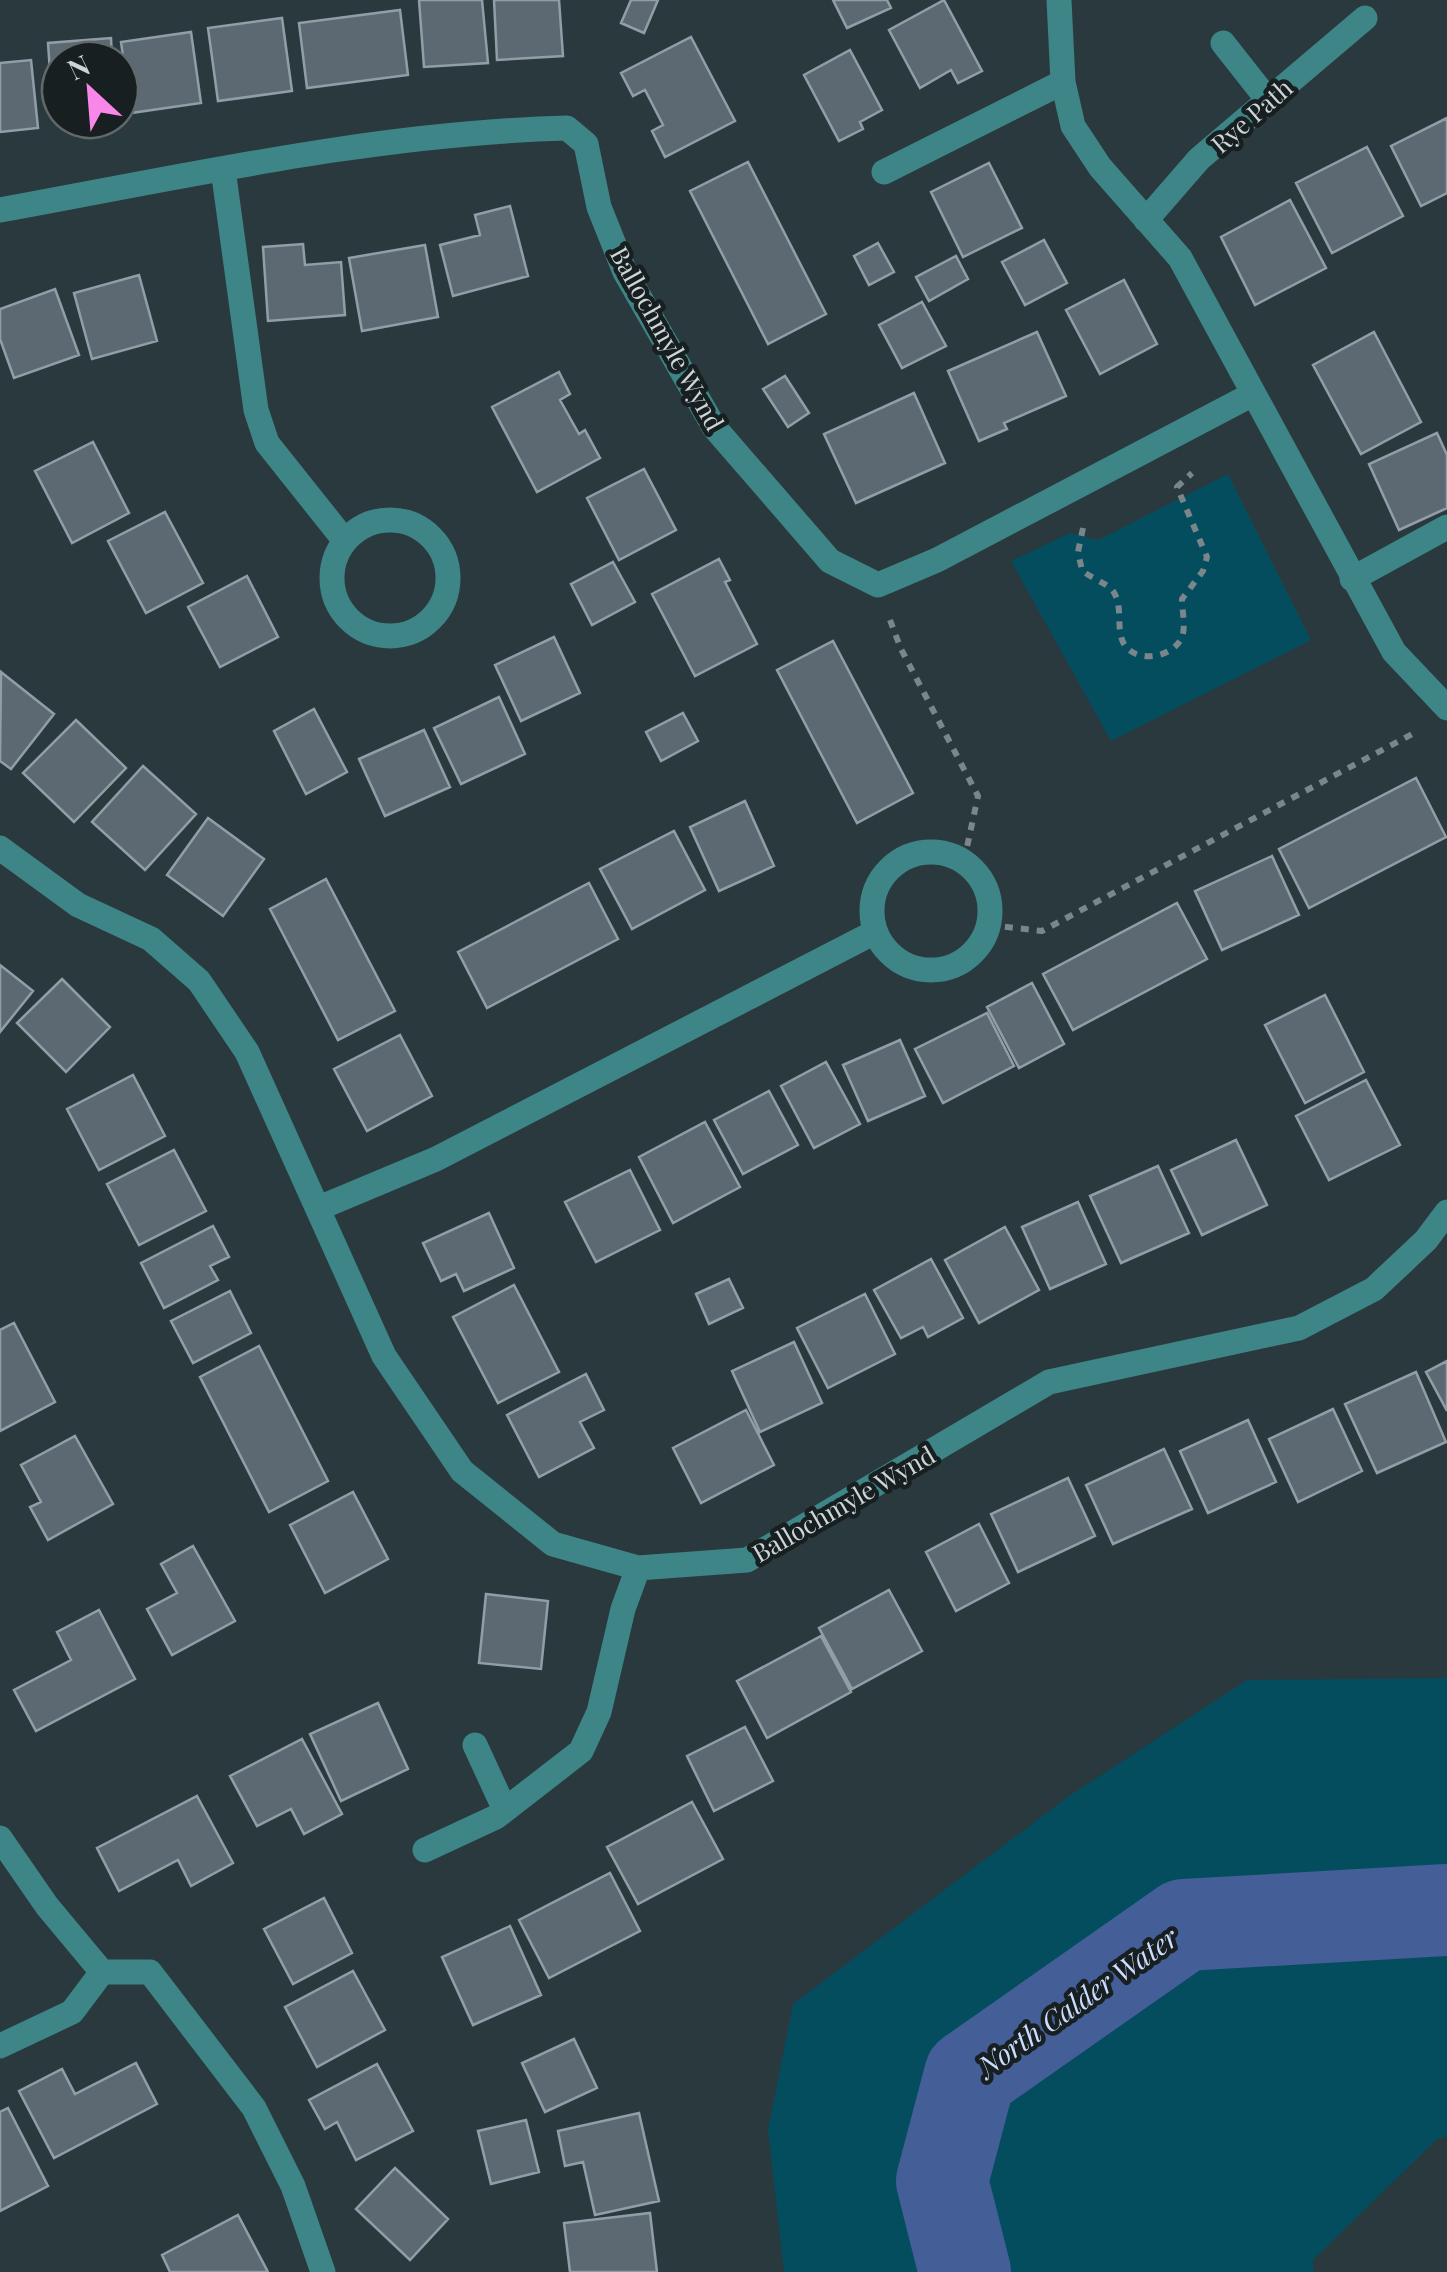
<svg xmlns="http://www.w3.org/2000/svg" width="1447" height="2272" viewBox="0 0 1447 2272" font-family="'Playfair Display',serif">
	<rect width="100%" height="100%" fill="#2a393e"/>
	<path fill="#044d5e" d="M1228,474L1311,640L1111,741L1011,561L1070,533L1098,540Z
		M1447,1678V2136L1437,2139L1313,2260L1314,2272H784L768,2130L793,2004L1069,1796L1247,1680Z"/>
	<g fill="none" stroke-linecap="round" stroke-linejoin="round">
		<path stroke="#445e98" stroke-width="92" d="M965,2272L942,2181L970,2075L1184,1925L1447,1910"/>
	</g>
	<path fill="#5d6972" stroke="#919ea8" stroke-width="2.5" d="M419,0H482L488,63L424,67Z
		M494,0H559L563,56L497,60Z
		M631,0H658L644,33L621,23Z
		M833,0H887L891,8L847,28Z
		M944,0L982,71L958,83L951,70L920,88L889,30Z
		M400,10L408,75L307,88L299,23Z
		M282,18L292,91L218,101L208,28Z
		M191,32L201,103L131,113L121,42Z
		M691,37L735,121L665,157L652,131L663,125L645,90L633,96L621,73Z
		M111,38L112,60H60V101H52L48,43Z
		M850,50L882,110L860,122L863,129L839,141L804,75Z
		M31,60L38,128L0,132V63Z
		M1447,118V193L1421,206L1391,146Z
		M1367,147L1403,216L1332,253L1296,183Z
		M748,162L826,314L768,344L690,191Z
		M989,163L1022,228L963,257L931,192Z
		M1290,200L1326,268L1255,305L1221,237Z
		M510,206L528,276L453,296L440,245L480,235L475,215Z
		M1044,240L1067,283L1025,305L1002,262Z
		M878,243L894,272L869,285L854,256Z
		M303,244L305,265L341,262L345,315L268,321L263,247Z
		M425,245L438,317L362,331L349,258Z
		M956,256L968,279L929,301L916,277Z
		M139,275L157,341L92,359L74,293Z
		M1124,280L1157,344L1100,374L1066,310Z
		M55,289L79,355L14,378L0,339V309Z
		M922,302L946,346L902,368L879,325Z
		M1037,332L1066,396L1004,423L1007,429L979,441L948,371Z
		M1374,332L1421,422L1361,454L1313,365Z
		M559,372L570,394L560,400L579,434L585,430L600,458L537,492L492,407Z
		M785,376L809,413L788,427L763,389Z
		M914,393L945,463L856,503L824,434Z
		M1437,433L1447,455V508L1399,530L1369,464Z
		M93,442L129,513L72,543L35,471Z
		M644,469L676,530L619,560L587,498Z
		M165,512L203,583L146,613L108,541Z
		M719,559L730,580L725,582L757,644L695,676L652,594Z
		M613,562L635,602L592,625L571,584Z
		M247,576L278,637L220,667L188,607Z
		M554,637L580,693L521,721L495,665Z
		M833,641L913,793L857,823L777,670Z
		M1,672L54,714L11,769L0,761Z
		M499,697L525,754L461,784L434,728Z
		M314,709L347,772L306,794L274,731Z
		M683,713L698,741L661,761L646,732Z
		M76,720L126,768L74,822L23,773Z
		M424,730L450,787L385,816L359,759Z
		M143,766L196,814L145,870L92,822Z
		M1416,778L1446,837L1309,908L1279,849Z
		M745,801L774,866L719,891L690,827Z
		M208,818L264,859L223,916L167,875Z
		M674,831L705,890L632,929L600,869Z
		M1272,856L1299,915L1222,950L1195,891Z
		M326,879L395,1011L338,1040L270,909Z
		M589,883L618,939L487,1008L458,952Z
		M1177,903L1207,959L1073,1030L1043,974Z
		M0,965L33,991L0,1032Z
		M62,979L110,1027L66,1072L17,1023Z
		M1032,983L1064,1044L1019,1068L987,1007Z
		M1325,995L1364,1072L1305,1103L1265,1025Z
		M987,1013L1014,1066L943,1103L915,1049Z
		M400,1035L432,1096L367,1131L334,1069Z
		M900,1040L925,1096L868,1121L843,1065Z
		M826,1062L860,1124L814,1148L781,1086Z
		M133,1075L165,1136L99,1170L67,1109Z
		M1366,1080L1400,1145L1329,1180L1296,1116Z
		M769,1091L798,1145L743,1174L714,1120Z
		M705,1122L740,1187L673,1223L639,1157Z
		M1236,1140L1267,1205L1202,1235L1171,1170Z
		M174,1150L206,1211L139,1245L107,1184Z
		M1158,1166L1189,1233L1121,1263L1090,1196Z
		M630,1170L660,1230L596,1262L565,1202Z
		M1078,1202L1106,1264L1050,1289L1022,1227Z
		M489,1213L514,1268L464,1291L456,1274L441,1281L423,1243Z
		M213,1226L229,1257L210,1266L218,1280L164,1308L141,1263Z
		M1005,1227L1039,1290L979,1323L945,1260Z
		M931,1259L963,1318L928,1337L923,1327L901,1338L874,1290Z
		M729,1279L743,1308L709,1324L696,1294Z
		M514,1285L559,1372L498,1403L453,1317Z
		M230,1291L251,1333L193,1363L171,1321Z
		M865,1294L895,1354L828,1388L797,1328Z
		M14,1323L55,1402L0,1431V1330Z
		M794,1342L822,1403L760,1432L732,1371Z
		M259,1346L328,1481L269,1512L200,1377Z
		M1447,1361V1411L1426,1372Z
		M1416,1372L1446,1442L1377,1473L1345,1404Z
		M586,1374L604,1410L580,1422L594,1448L539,1477L507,1415Z
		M1333,1409L1362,1471L1298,1502L1269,1439Z
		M746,1410L774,1465L701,1503L673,1448Z
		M1248,1420L1276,1482L1208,1513L1180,1451Z
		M75,1436L113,1504L48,1540L30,1507L41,1502L21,1465Z
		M1164,1449L1192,1509L1113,1544L1086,1485Z
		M1068,1478L1095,1536L1018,1572L991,1514Z
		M353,1492L388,1559L325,1593L290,1525Z
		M979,1524L1009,1583L956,1611L926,1552Z
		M193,1546L235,1621L172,1655L147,1609L177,1593L161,1564Z
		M889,1590L922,1651L852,1689L819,1628Z
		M486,1594L548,1601L541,1669L479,1663Z
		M99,1610L135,1679L36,1731L14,1690L71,1660L57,1632Z
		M821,1636L851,1692L767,1738L737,1681Z
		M378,1703L408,1769L341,1801L310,1734Z
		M745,1727L773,1781L714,1811L687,1756Z
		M302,1739L342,1814L304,1834L291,1809L257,1826L230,1776Z
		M197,1796L233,1863L191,1886L178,1860L119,1891L97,1848Z
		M692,1802L723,1859L638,1904L607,1847Z
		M610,1873L640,1931L549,1978L519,1920Z
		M324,1898L352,1953L293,1984L264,1929Z
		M510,1926L541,1995L473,2025L442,1957Z
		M353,1971L385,2030L317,2067L285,2007Z
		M574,2039L597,2088L545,2112L522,2063Z
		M136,2063L157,2104L54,2158L19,2091L62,2069L75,2094Z
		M377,2064L413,2131L356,2160L337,2122L325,2129L309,2100Z
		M8,2108L48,2186L0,2211V2112Z
		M639,2113L659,2201L595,2215L583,2162L565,2166L558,2131Z
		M526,2120L539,2172L491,2184L478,2131Z
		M395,2168L448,2219L410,2260L356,2209Z
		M650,2213L657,2272H570L564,2223Z
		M238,2215L268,2272H170L162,2255Z"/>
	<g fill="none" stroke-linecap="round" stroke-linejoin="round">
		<path stroke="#7a868a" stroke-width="6" stroke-dasharray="8 8" stroke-linecap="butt" d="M1083,528L1078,552L1082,570C1090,578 1107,583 1113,591C1124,607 1115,628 1124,644C1136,664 1173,658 1182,637C1186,626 1182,611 1182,599L1203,571L1207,557L1177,487L1192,473
			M890,620L901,649L978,796L964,861
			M989,925L1042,931L1418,731"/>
		<path stroke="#3d8586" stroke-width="25" d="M1059,0L1063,82L1073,126L1100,167L1180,258L1394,652L1447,708
			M1223,43L1268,100
			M223,169L256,410L267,443L345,541
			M884,172L1063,82
			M0,210C187,176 377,133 567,128L586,144L599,207L625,272L714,427L830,561L878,585L937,560L1253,394
			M1146,220L1199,159L1365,18
			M332 578a58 58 0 1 1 116 0a58 58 0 1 1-116 0Z
			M1352,579L1447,527
			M0,848L78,905L151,939L199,981L247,1052L384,1356L462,1471L553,1544L638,1568L747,1560L1049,1382L1299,1328L1374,1289L1426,1240L1447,1212
			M872 911a59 59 0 1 1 118 0a59 59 0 1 1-118 0Z
			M319,1208L436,1159L875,932
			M475,1745L505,1810
			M0,1838L47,1906L102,1972
			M425,1850L496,1817L581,1751L599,1712L623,1609L638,1568
			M102,1972H150L254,2108L293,2186L323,2272
			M0,2046L72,2012L102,1972"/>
	</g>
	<g text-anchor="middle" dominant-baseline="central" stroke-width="9" stroke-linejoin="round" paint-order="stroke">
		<g font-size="25" fill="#ccd5d8" stroke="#181f21">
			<text transform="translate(1251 115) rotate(-41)">Rye Path</text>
			<text transform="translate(668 338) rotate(61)">Ballochmyle Wynd</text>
			<text transform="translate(843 1503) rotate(-30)">Ballochmyle Wynd</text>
		</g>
		<g font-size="28" font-style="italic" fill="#cbdcff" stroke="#181f21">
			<text transform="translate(1077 2001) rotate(-35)">North Calder Water</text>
		</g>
	</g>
	<g transform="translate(90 90) rotate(334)"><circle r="48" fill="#181f21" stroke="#60686a" stroke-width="2.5"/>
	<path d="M0-8L18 38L0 25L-18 38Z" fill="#f987e9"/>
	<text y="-15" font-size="28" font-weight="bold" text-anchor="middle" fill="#ccd5d8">N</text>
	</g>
</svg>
